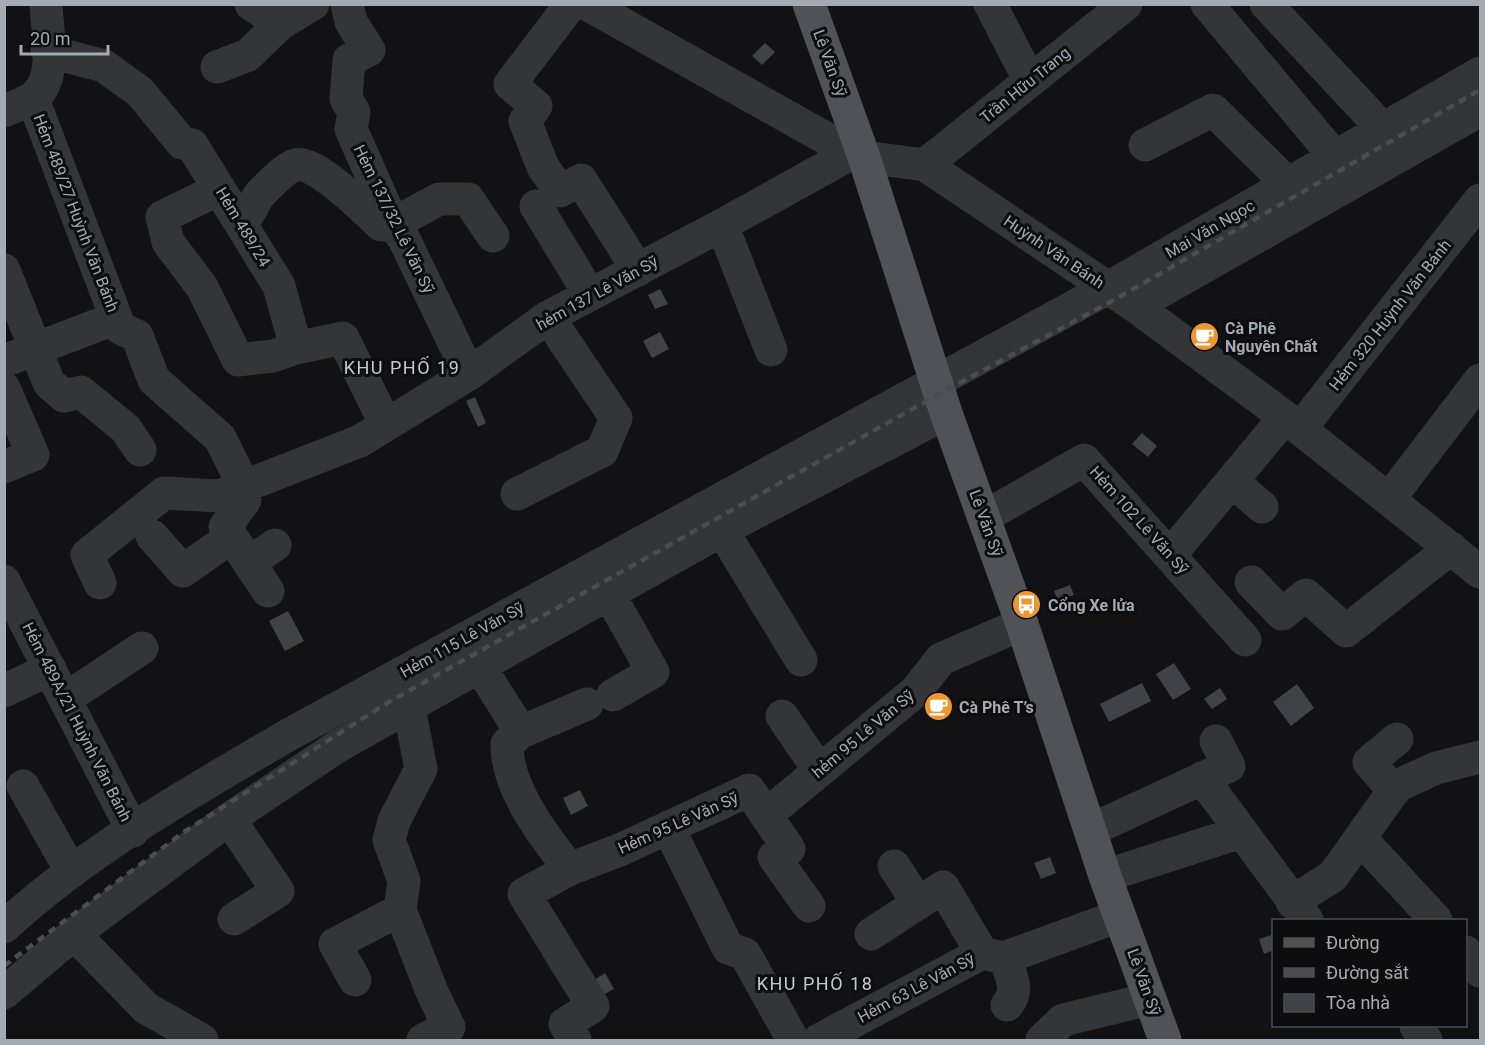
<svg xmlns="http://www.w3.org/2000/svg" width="1485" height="1045" viewBox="0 0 1485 1045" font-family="Roboto,sans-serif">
	<rect width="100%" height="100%" fill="#121214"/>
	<path fill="#414247" d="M765,43L775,52L762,65L752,56Z
		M660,289L668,304L655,309L648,295Z
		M660,332L669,349L652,358L643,341Z
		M475,397L486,423L478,427L466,401Z
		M1142,433L1157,446L1148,457L1132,444Z
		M1070,585L1074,595L1058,601L1054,591Z
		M288,611L304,641L285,651L269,621Z
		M1174,663L1191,689L1173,700L1156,674Z
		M1142,683L1151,701L1109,722L1100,704Z
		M1297,684L1314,708L1291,726L1273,702Z
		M1220,688L1227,699L1212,709L1204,699Z
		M580,790L588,806L571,815L563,798Z
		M1050,857L1056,873L1041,879L1034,863Z
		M1274,934V950L1264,954L1259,939Z
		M605,973L614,989L597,998L589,983Z"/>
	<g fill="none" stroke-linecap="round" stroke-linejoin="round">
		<path stroke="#333538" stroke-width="33" d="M251,4L280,24
			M347,4L351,22L369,50L349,60L346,99L354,112L351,129L393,224L404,239L469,374
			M571,4L510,84L536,106L525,121L543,167L560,191L581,180L638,270
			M587,4L852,153L864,157L925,165L1135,306L1285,417L1480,572
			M990,4L1030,81
			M1207,4L1335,157
			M1266,4L1383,129
			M47,51L104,66L140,92L182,143L192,145L279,286L296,348L343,338L386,425
			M217,67L248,55L280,24L313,4
			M33,99L120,328L137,336L154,380L220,438L244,486L245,500L225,527L268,591
			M4,111C13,107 23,104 31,99C59,82 47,32 46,4
			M1145,145L1213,110L1288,184
			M925,165L1126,4
			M219,189L162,217L168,242L202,287L238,360L273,356L296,348
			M536,206L590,295
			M239,220C253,214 252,203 261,193C269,185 286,167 296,165C314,159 367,212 381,225L393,224L439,199H468L493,236
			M722,225L771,350
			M4,270L49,383L64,396L81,392L126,429L140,450
			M1135,306L1480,110
			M4,361L116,318
			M4,388L33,455L4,467
			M1300,429L1480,200
			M1232,481L1262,507
			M517,494L602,451L616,418L548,317
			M1389,499L1480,380
			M984,517L1084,460L1245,640
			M722,530L801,660
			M152,536L183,571L231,537
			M1171,554L1285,417
			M249,563L275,545
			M4,581L133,831
			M1251,582L1282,614L1306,595L1346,631L1451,548
			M100,583L87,555L164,493L219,496L360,441L469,374L548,317L722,225L852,153
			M609,594L653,672L613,695
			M480,667L521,732L507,744C506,787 544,837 570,869
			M4,691L50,669
			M65,699L142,648
			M409,708L421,769L394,821L389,840L404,881L400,910L432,992L449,1027L423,1040
			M782,716L819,770
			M521,732L587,704
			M1202,778L1307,920
			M23,786L71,871
			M1394,791L1369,762L1397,739
			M766,815L916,691L941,659L1022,624
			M229,819L278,891L234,919
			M668,827L728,948L745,954L793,1040
			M1091,830L1229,766L1216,741
			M1361,839L1436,920
			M894,866L918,903
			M1105,876L1241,832
			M1292,902L1333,876L1397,786L1436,768L1480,757
			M4,927C88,850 192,791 290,734L1108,288L1480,73
			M74,934L146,1008L202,1040
			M871,934L943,887L982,953
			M1466,952L1480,971
			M1004,958C1011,974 1020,991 1007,1005
			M355,980L335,944L400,910
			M4,993L74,934L133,890L229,819L338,746L722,530L946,413
			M1416,1026L1426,1040
			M575,1040L565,1024L593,1006L524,894L570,869L622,849L749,790L789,849L774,857L809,906
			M819,1040L982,953L1004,958L1119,916
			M1042,1040L1063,1020L1150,999"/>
		<path stroke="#4f5257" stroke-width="33" d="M809,4L864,157L946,413L1022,624L1105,876L1165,1040"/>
		<path stroke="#4a4d51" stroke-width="4.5" stroke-dasharray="8 6" stroke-linecap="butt" d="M4,966L184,832L387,703L941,393L1121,296L1480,90"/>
	</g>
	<defs>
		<symbol id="cafe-disc" viewBox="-11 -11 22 22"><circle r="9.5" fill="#ed9731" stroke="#0d0d0f"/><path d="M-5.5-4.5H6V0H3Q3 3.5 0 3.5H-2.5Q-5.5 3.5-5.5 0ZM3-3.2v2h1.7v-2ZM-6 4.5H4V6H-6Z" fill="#fff"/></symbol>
		<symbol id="bus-disc" viewBox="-11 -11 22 22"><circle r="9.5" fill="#ed9731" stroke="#0d0d0f"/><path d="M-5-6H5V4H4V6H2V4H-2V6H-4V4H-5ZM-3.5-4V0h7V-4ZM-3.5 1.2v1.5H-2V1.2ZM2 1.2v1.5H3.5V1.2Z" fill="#fff"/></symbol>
	</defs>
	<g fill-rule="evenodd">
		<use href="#cafe-disc" x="1188" y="320" width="33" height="33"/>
		<use href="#bus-disc" x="1010" y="588" width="33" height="33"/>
		<use href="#cafe-disc" x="922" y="690" width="33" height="33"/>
	</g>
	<g text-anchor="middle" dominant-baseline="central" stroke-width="6" stroke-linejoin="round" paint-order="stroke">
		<g font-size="16" fill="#a4abb4" stroke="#0d0d0f">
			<text transform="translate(830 63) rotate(70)">Lê Văn Sỹ</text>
			<text transform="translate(1025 85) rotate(-39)">Trần Hữu Trang</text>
			<text transform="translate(76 213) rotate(69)">Hẻm 489/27 Huỳnh Văn Bánh</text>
			<text transform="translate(394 219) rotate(64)">Hẻm 137/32 Lê Văn Sỹ</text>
			<text transform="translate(243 227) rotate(59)">Hẻm 489/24</text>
			<text transform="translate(1210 229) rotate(-30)">Mai Văn Ngọc</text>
			<text transform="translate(1054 252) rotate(34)">Huỳnh Văn Bánh</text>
			<text transform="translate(597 293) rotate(-29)">hẻm 137 Lê Văn Sỹ</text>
			<text transform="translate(1390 315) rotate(-52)">Hẻm 320 Huỳnh Văn Bánh</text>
			<text transform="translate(1139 520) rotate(48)">Hẻm 102 Lê Văn Sỹ</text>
			<text transform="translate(986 523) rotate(70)">Lê Văn Sỹ</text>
			<text transform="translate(462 640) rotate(-29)">Hẻm 115 Lê Văn Sỹ</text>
			<text transform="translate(77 722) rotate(63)">Hẻm 489A/21 Huỳnh Văn Bánh</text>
			<text transform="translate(863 734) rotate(-40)">hẻm 95 Lê Văn Sỹ</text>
			<text transform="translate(678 823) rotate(-24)">Hẻm 95 Lê Văn Sỹ</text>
			<text transform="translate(1144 982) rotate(70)">Lê Văn Sỹ</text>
			<text transform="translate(916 988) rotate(-28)">Hẻm 63 Lê Văn Sỹ</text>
		</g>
		<g font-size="16" font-weight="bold" fill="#a4abb4" stroke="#0d0d0f" text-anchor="start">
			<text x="1225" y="328">Cà Phê<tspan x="1225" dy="18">Nguyên Chất</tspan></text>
			<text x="1048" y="605">Cổng Xe lửa</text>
			<text x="959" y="707">Cà Phê T’s</text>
		</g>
		<g font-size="18" letter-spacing="1.5" fill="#c5c9d0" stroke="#0d0d0f">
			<text x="402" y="367">KHU PHỐ 19</text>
			<text x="815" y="983">KHU PHỐ 18</text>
		</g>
	</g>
	<rect width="1485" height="1045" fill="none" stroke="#a4abb4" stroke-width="12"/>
	<rect x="1272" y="919" width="195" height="108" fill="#0d0d0f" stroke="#494c51" stroke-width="1.5"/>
	<rect x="1284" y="938" width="30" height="9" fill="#4f5257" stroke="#494c51" stroke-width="1.5"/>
	<text x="1326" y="949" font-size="18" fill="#a4abb4">Đường</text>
	<rect x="1284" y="968" width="30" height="9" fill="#4a4d51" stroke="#494c51" stroke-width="1.5"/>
	<text x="1326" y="979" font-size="18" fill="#a4abb4">Đường sắt</text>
	<rect x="1284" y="994" width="30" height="18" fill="#414247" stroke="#494c51" stroke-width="1.5"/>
	<text x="1326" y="1009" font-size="18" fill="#a4abb4">Tòa nhà</text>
	<path d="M21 45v9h87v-9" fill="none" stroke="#a4abb4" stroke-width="3"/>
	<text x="30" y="45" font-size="18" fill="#a4abb4" stroke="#0d0d0f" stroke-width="4.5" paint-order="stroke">20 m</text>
</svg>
